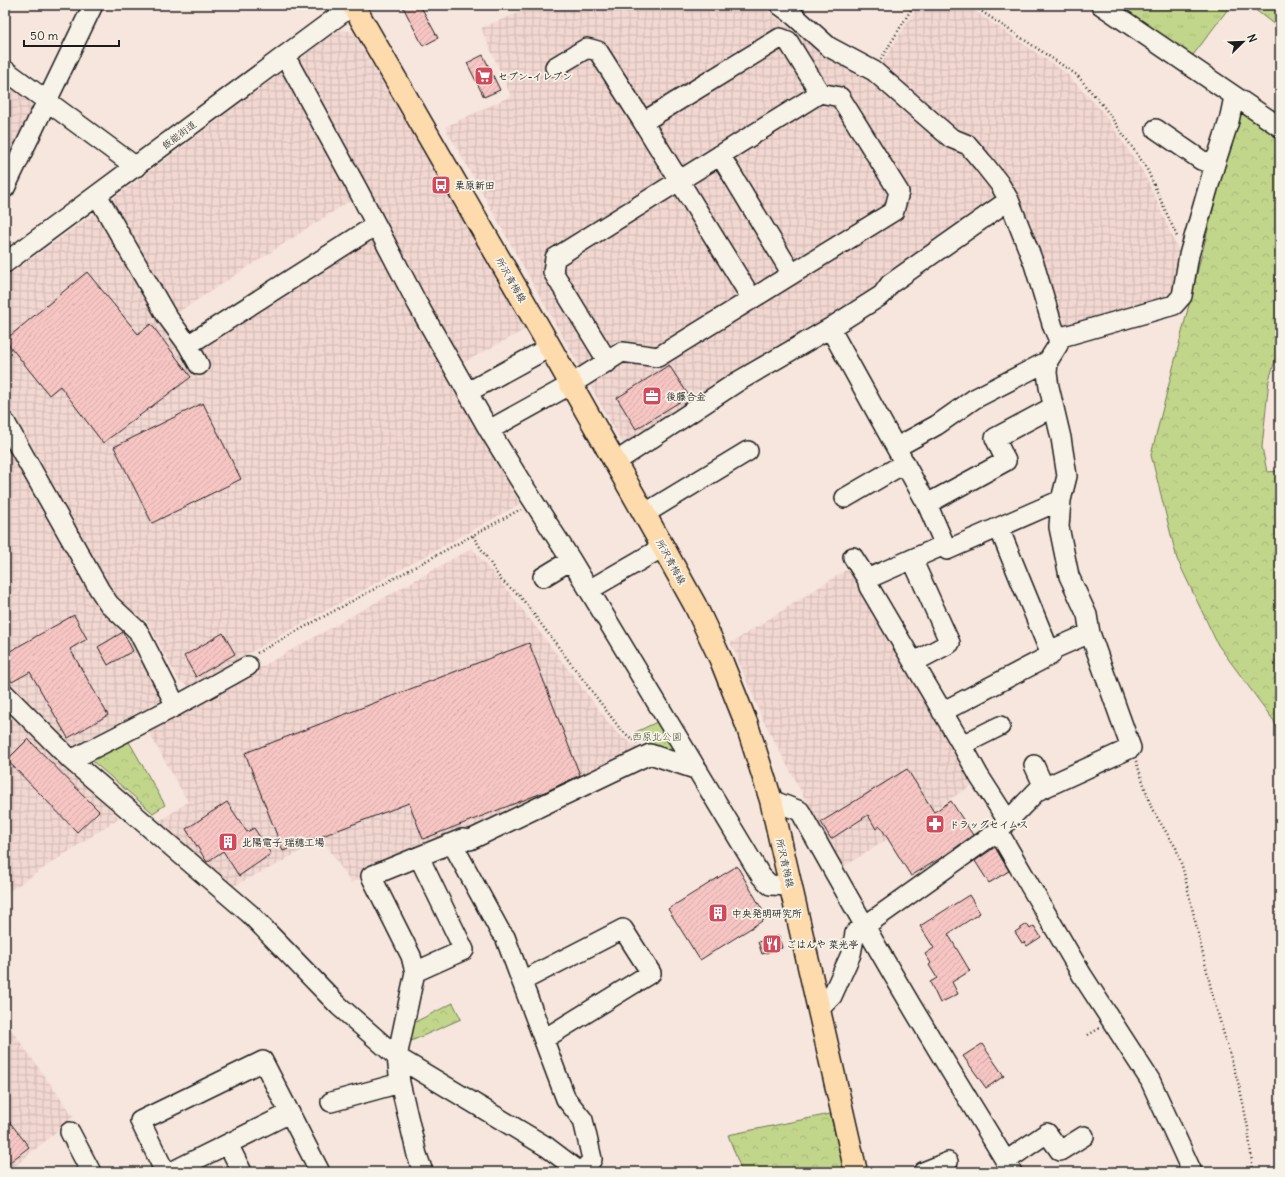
<svg xmlns="http://www.w3.org/2000/svg" width="1285" height="1177" viewBox="0 0 1285 1177" font-family="Delius,'Klee One',sans-serif">
	<defs>
		<pattern id="industrial-grid" width="8" height="8" patternUnits="userSpaceOnUse"><rect width="8" height="8" fill="#f3d8d2"/><path d="M0 4h8M4 0v8" fill="none" stroke="#d0b9b4"/></pattern>
		<pattern id="grass-tufts" width="24" height="20" patternUnits="userSpaceOnUse"><rect width="24" height="20" fill="#c2d68b"/><path d="M3 7l-1-3M5 7V3M7 7l1-3M15 17l-1-3M17 17v-4M19 17l1-3" fill="none" stroke="#a6b777"/></pattern>
		<pattern id="forest-crowns" width="20" height="18" patternUnits="userSpaceOnUse"><rect width="20" height="18" fill="#c2d68b"/><path d="M2 6a3 3 0 1 1 6 0M12 15a3 3 0 1 1 6 0" fill="none" stroke="#a6b777"/></pattern>
		<pattern id="building-hatch" width="6" height="6" patternUnits="userSpaceOnUse"><rect width="6" height="6" fill="#f7c6c4"/><path d="M-1 1l2-2M0 6l6-6M5 7l2-2" fill="none" stroke="#d3aaa8"/></pattern>
	</defs>
	<rect width="100%" height="100%" fill="#f7e6dd"/>
	<filter id="ink" filterUnits="userSpaceOnUse"><feTurbulence type="fractalNoise" baseFrequency=".025" numOctaves="2"/><feDisplacementMap in="SourceGraphic" scale="8" xChannelSelector="R" yChannelSelector="G"/><feConvolveMatrix kernelMatrix="1 2 1 2 8 2 1 2 1" color-interpolation-filters="sRGB"/></filter>
	<g filter="url(#ink)">
		<path fill="url(#industrial-grid)" d="M538,5H760L816,49L866,75L980,167L1000,200L878,291L625,448L445,127L511,96L481,28Z
			M918,5H966L1066,73L1102,111L1145,175L1182,258L1174,294L1167,303L1067,331L1058,325L971,140L883,73L879,68Z
			M338,30L352,31L528,328L459,365L365,191L177,313L110,201Z
			M5,82L35,104L5,168Z
			M97,212L187,354L374,235L520,504L189,686L179,681L148,623L115,597L5,398V277Z
			M5,437L129,632L162,700L71,747L5,683Z
			M472,548L516,601L616,732L643,752L351,883L327,846L318,841L278,864L227,889L155,824L188,802L148,731Z
			M851,567L977,782L842,868L763,720L731,643Z
			M5,705L119,818L5,894Z
			M5,1021L74,1117L8,1172H5Z"/>
		<path fill="url(#grass-tufts)" stroke="#6f7954" d="M1111,5H1231L1190,59Z
			M1249,5H1280V29Z"/>
		<path fill="url(#forest-crowns)" stroke="#6f7954" d="M1239,107L1280,134V345L1269,380L1262,447L1267,472L1280,471V736L1274,721L1218,645L1177,559L1151,455Z
			M661,720L679,749L673,757L651,747L634,733Z
			M128,740L165,805L153,813L90,759Z
			M453,1003L461,1019L409,1042L415,1022Z
			M830,1114L845,1172H742L728,1135Z"/>
		<path fill="url(#building-hatch)" stroke="#1c1c1c" d="M402,5H420L438,38L423,46Z
			M483,55L500,90L484,97L467,63Z
			M87,272L138,334L151,324L191,377L103,443L60,386L49,395L5,340Z
			M669,365L689,396L636,429L617,398Z
			M203,403L241,479L152,523L114,447Z
			M74,615L87,639L70,649L108,715L68,738L30,672L12,682L5,670V654Z
			M123,632L133,651L108,665L98,647Z
			M223,633L235,654L196,677L184,656Z
			M529,643L580,775L547,791L423,839L409,803L283,851L245,753Z
			M28,739L99,811L77,832L7,760Z
			M907,769L934,812L951,801L973,835L947,854L911,876L880,826L876,829L868,815L831,839L821,822Z
			M227,802L247,832L254,828L271,854L239,876L223,851L207,862L186,829Z
			M995,847L1009,871L989,883L975,861Z
			M737,866L767,918L700,960L668,909Z
			M969,895L980,913L948,934L970,971L952,982L958,994L940,1003L930,982L937,978L929,965L931,963L925,954L934,948L920,926Z
			M1027,924L1030,929L1034,926L1041,937L1027,946L1024,942L1022,943L1015,932Z
			M779,936L782,948L762,954L758,942Z
			M982,1044L1004,1076L986,1088L963,1056Z
			M5,1116L29,1147L5,1166Z"/>
		<g fill="none" stroke-linecap="round" stroke-linejoin="round">
			<defs>
				<path id="minor" d="M780,5L791,13L829,47L874,71L951,138L968,145L984,164L999,183L1009,200L1034,264L1053,327L1058,338V345L1048,361L974,399L937,425L897,447
					M1101,5L1280,127
					M285,56L358,190L417,303L489,430L521,482L571,560L761,876L770,885L790,886
					M5,70L136,167
					M643,122L752,299
					M1156,129L1201,160L1215,164
					M720,155L792,274
					M5,188L93,5
					M97,195L166,315L188,345L376,225
					M5,263L353,5
					M830,328L927,504L947,550L1061,500
					M1058,338L1174,305L1182,296L1189,255L1215,164L1229,121L1234,97
					M188,345L199,365
					M608,362L553,272L555,258L820,93
					M468,392L550,347
					M5,422L99,589L109,604L138,631L176,706
					M489,430L570,385L622,352L658,357L894,211L899,192L840,97L820,93L788,41L780,38L643,122L598,51L587,48L555,67
					M614,463L737,382L830,328L882,295L890,284L1009,200
					M845,498L905,463
					M927,504L1006,461L995,438L1053,407
					M644,514L748,451
					M853,557L867,579L869,587L962,745L979,776L1008,821
					M912,559L950,643L914,662
					M543,577L571,560
					M867,579L944,545
					M589,590L663,547
					M1049,651L1090,633
					M5,694L71,760L250,914L339,1006L397,1057L547,1147L580,1172
					M942,712L1051,655L999,528
					M962,745L1000,726
					M71,760L176,706L248,666
					M1034,765L1044,787
					M771,800L800,811C844,890 888,968 935,1045C960,1087 987,1129 1012,1172
					M998,831L1082,975L1150,1080L1192,1172
					M452,843L500,931L505,937L566,1099L583,1120L592,1159L583,1172
					M415,972L464,950L419,857
					M522,981L623,929L651,973L544,1039
					M819,1009L832,996L851,954L855,933L998,831L1037,791L1131,748L1090,633L1087,615L1069,576L1059,527L1061,500L1067,476L1061,438L1049,387L1047,373L1048,361
					M331,1102L400,1083
					M70,1132L91,1172
					M228,1144L242,1172
					M1006,1161L1047,1133L1060,1151L1084,1136
					M165,1172L140,1121L263,1061L319,1170
					M171,1172L290,1113
					M423,1172L417,1155L400,1083L397,1057L415,972L411,956L371,876L462,839L470,840L650,754L698,770
					M923,1172L948,1162"/>
				<path id="major" d="M353,5L550,347L663,547L695,605L721,660L747,725L771,800L856,1172"/>
			</defs>
			<use href="#minor" stroke="#1c1c1c" stroke-width="22"/>
			<use href="#major" stroke="#1c1c1c" stroke-width="25"/>
			<path stroke="#1c1c1c" stroke-width="2.5" stroke-dasharray="1 3" stroke-linecap="butt" d="M972,5L1077,75L1104,107L1146,167L1178,239
				M881,59L914,5
				M473,536L501,580L520,596L621,730L637,743
				M257,653L521,509
				M1136,761L1152,809L1176,848L1183,869L1213,997L1240,1089L1248,1128L1253,1172
				M1088,1035L1100,1028"/>
			<use href="#minor" stroke="#f7f3e8" stroke-width="19"/>
			<use href="#major" stroke="#fedbac" stroke-width="22"/>
		</g>
	</g>
	<defs>
		<symbol id="supermarket-square" viewBox="-11 -11 22 22"><rect x="-9" y="-9" width="18" height="18" rx="4" fill="#d1495b" stroke="#f7f3e8"/><path d="M-6-5.5h2.5l.6 2H6L4.5 2H-2.5L-4.4-4H-6ZM-1.5 3.2a1.3 1.3 0 1 0 .1 0ZM3 3.2a1.3 1.3 0 1 0 .1 0Z" fill="#fff"/></symbol>
		<symbol id="bus-square" viewBox="-11 -11 22 22"><rect x="-9" y="-9" width="18" height="18" rx="4" fill="#d1495b" stroke="#f7f3e8"/><path d="M-5-6H5V4H4V6H2V4H-2V6H-4V4H-5ZM-3.5-4V0h7V-4ZM-3.5 1.2v1.5H-2V1.2ZM2 1.2v1.5H3.5V1.2Z" fill="#fff"/></symbol>
		<symbol id="office-square" viewBox="-11 -11 22 22"><rect x="-9" y="-9" width="18" height="18" rx="4" fill="#d1495b" stroke="#f7f3e8"/><path d="M-6-3h4V-5.5h4V-3h4V5H-6ZM-1-4.5V-3h2v-1.5ZM-6 0V1H6V0Z" fill="#fff"/></symbol>
		<symbol id="pharmacy-square" viewBox="-11 -11 22 22"><rect x="-9" y="-9" width="18" height="18" rx="4" fill="#d1495b" stroke="#f7f3e8"/><path d="M-2-6h4v4h4v4h-4v4h-4v-4h-4v-4h4Z" fill="#fff"/></symbol>
		<symbol id="building-square" viewBox="-11 -11 22 22"><rect x="-9" y="-9" width="18" height="18" rx="4" fill="#d1495b" stroke="#f7f3e8"/><path d="M-4-6H4V6H1V3H-1V6H-4ZM-2.5-4.3h1.7v1.8h-1.7ZM.8-4.3h1.7v1.8H.8ZM-2.5-1h1.7V.8h-1.7ZM.8-1h1.7V.8H.8Z" fill="#fff"/></symbol>
		<symbol id="restaurant-square" viewBox="-11 -11 22 22"><rect x="-9" y="-9" width="18" height="18" rx="4" fill="#d1495b" stroke="#f7f3e8"/><path d="M-5-6h1v4h1v-4h1v4h1v-4h1v5L-1.5 .5V6h-2V.5L-5-1ZM5-6V6H3V1.5H1.5Q1.5-4 5-6Z" fill="#fff"/></symbol>
	</defs>
	<g fill-rule="evenodd">
		<use href="#supermarket-square" x="473" y="65" width="22" height="22"/>
		<use href="#bus-square" x="430" y="174" width="22" height="22"/>
		<use href="#office-square" x="641" y="385" width="22" height="22"/>
		<use href="#pharmacy-square" x="924" y="813" width="22" height="22"/>
		<use href="#building-square" x="217" y="831" width="22" height="22"/>
		<use href="#building-square" x="707" y="902" width="22" height="22"/>
		<use href="#restaurant-square" x="761" y="933" width="22" height="22"/>
	</g>
	<g text-anchor="middle" dominant-baseline="central" stroke-width="3.5" stroke-linejoin="round" paint-order="stroke">
		<g font-size="10" font-weight="bold" fill="#1c1c1c" stroke="#f7f3e8" text-anchor="start">
			<text x="498" y="76">セブン-イレブン</text>
			<text x="455" y="185">栗原新田</text>
			<text x="666" y="396">後藤合金</text>
			<text x="949" y="824">ドラッグセイムス</text>
			<text x="242" y="842">北陽電子 瑞穂工場</text>
			<text x="732" y="913">中央発明研究所</text>
			<text x="786" y="944">ごはんや 菜光亭</text>
		</g>
		<g font-size="10" fill="#1c1c1c" stroke="#f7f3e8">
			<text transform="translate(179 135) rotate(-37)">飯能街道</text>
			<text transform="translate(511 280) rotate(60)">所沢青梅線</text>
			<text transform="translate(671 562) rotate(61)">所沢青梅線</text>
			<text transform="translate(785 863) rotate(77)">所沢青梅線</text>
		</g>
		<g font-size="10" fill="#4e543d" stroke="#f7f3e8">
			<text x="657" y="736">西原北公園</text>
		</g>
	</g>
	<rect width="1285" height="1177" fill="none" stroke="#f7f3e8" stroke-width="20"/>
	<rect x="10" y="10" width="1265" height="1157" fill="none" stroke="#1c1c1c" stroke-width="1.5" filter="url(#ink)"/>
	<g transform="translate(1243 42) rotate(67)" stroke="#f7f3e8" stroke-width="3" paint-order="stroke">
	<path d="M0-3L7 15L0 10L-7 15Z" fill="#1c1c1c"/>
	<text y="-6" font-size="11" font-weight="bold" text-anchor="middle" fill="#1c1c1c">N</text>
	</g>
	<path d="M24 40v6h95v-6" fill="none" stroke="#1c1c1c" stroke-width="2"/>
	<text x="30" y="40" font-size="12" fill="#1c1c1c" stroke="#f7f3e8" stroke-width="3" paint-order="stroke">50 m</text>
</svg>
